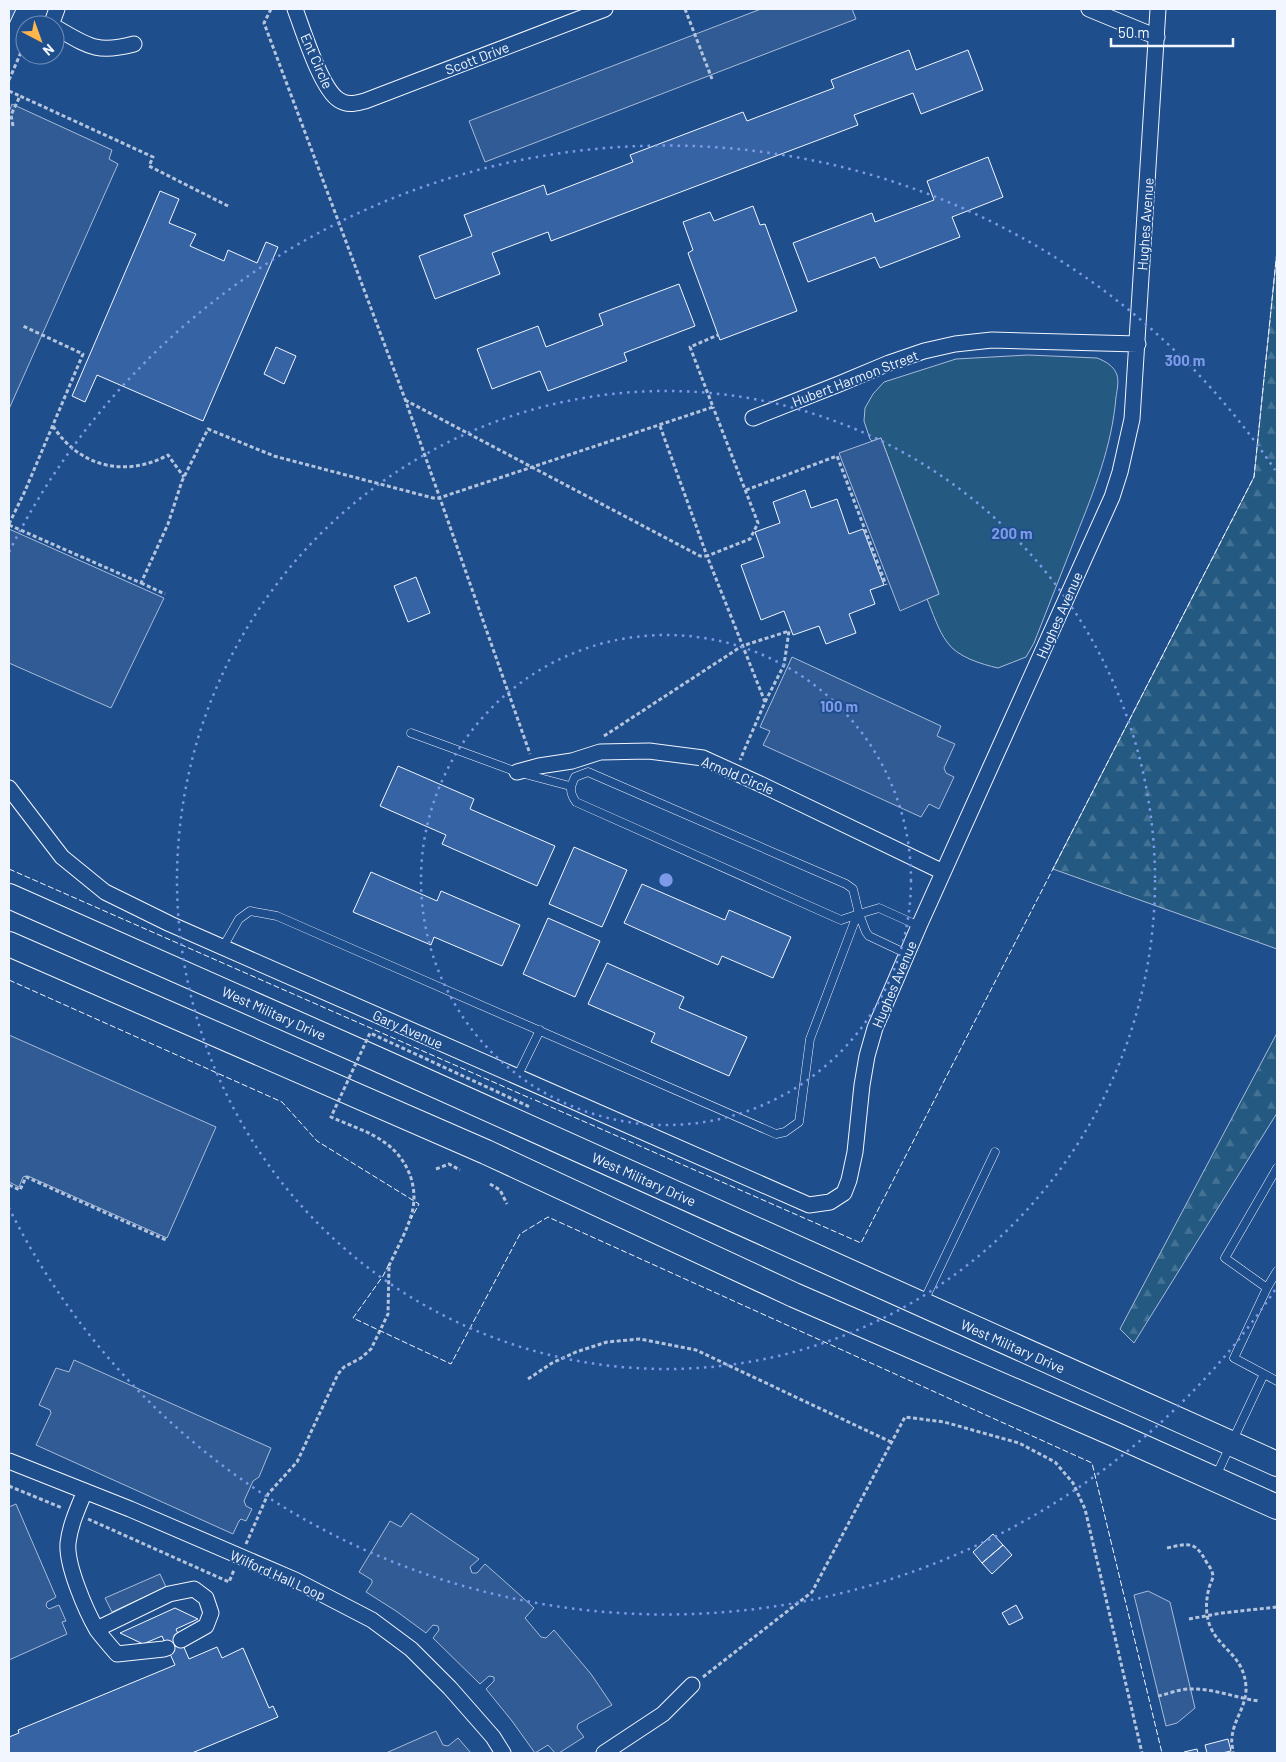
<svg xmlns="http://www.w3.org/2000/svg" width="1286" height="1762" viewBox="0 0 1286 1762" font-family="Barlow,sans-serif">
	<defs>
		<pattern id="forest-firs" width="22" height="20" patternUnits="userSpaceOnUse" patternTransform="scale(1.25)"><rect width="22" height="20" fill="#245a82"/><path d="M5 1l3.5 6h-7zM16 11l3.5 6h-7z" fill="#447295"/></pattern>
	</defs>
	<rect width="100%" height="100%" fill="#1f4e8c"/>
	<path fill="#245a82" stroke="#a8bbd7" d="M1028,355L1097,358C1105,361 1114,366 1117,375C1119,381 1117,391 1116,397C1112,446 1094,491 1076,536C1062,572 1048,607 1034,643L1026,657L998,668C981,664 957,657 947,642C938,630 933,613 927,599L939,594L881,438L872,441L870,439L864,421L865,408L873,394L884,382L956,359Z"/>
	<path fill="url(#forest-firs)" stroke="#a8bbd7" d="M1277,251V949L1053,869L1254,477Z
		M1277,1033V1113L1134,1343L1120,1329Z"/>
	<path fill="#305b95" stroke="#a8bbd7" d="M761,9H852L856,19L485,162L469,121Z
		M12,104L112,150L109,159L118,164L9,409V112Z
		M881,438L939,594L900,611L839,453Z
		M9,529L164,598L111,708L9,663Z
		M792,657L941,726L937,736L955,744L944,768L946,773L954,777L939,809L929,804L921,817L763,745L770,731L760,727Z
		M9,1035L216,1127L167,1238L28,1176L23,1177L19,1187L9,1182Z
		M74,1360L271,1448L259,1477L253,1481L244,1501L246,1506L252,1509L246,1521L241,1519L239,1521L233,1534L36,1445L51,1413L50,1410L39,1405L56,1368L69,1372Z
		M16,1504L56,1597L47,1602L46,1606L49,1609L59,1605L66,1621L62,1622L67,1634L9,1660V1507Z
		M411,1513L479,1559L470,1567L472,1573H477L485,1564L511,1587L534,1608L525,1618L541,1637L546,1638L554,1630L591,1674L612,1705L578,1724L577,1728L584,1737L559,1753H555L548,1745L535,1753L512,1721L486,1689L494,1681V1677L489,1676L480,1684L433,1638L439,1630L438,1626L433,1625L426,1633L396,1611L366,1592L372,1583V1580L359,1572L390,1521L401,1527Z
		M160,1574L166,1587L112,1612L105,1598Z
		M1148,1591L1170,1602L1195,1708L1177,1723L1166,1726L1134,1595Z
		M436,1731L443,1745L448,1746L458,1738L471,1753H386Z"/>
	<path fill="#3563a3" stroke="#f2f6ff" d="M9,9H16L9,24Z
		M909,50L916,70L968,50L983,90L921,114L913,93L854,115L858,125L551,241L548,232L492,253L500,274L435,299L419,256L472,236L464,215L544,185L547,195L633,162L630,155L743,112L747,121L834,88L831,80Z
		M988,157L1003,197L952,217L960,237L880,268L875,257L808,282L793,243L872,213L875,222L934,200L927,181Z
		M160,191L179,199L169,223L196,234L190,246L224,261L228,250L257,263L266,242L278,247L203,421L97,375L85,402L72,396Z
		M753,206L760,225L765,224L797,311L720,340L688,253L693,250L683,222L710,212L714,221Z
		M679,284L695,326L624,353L627,361L548,391L540,371L492,389L477,349L538,326L546,347L603,325L599,314Z
		M276,347L296,356L284,384L264,374Z
		M805,490L811,508L837,499L849,534L863,529L884,585L870,590L875,604L849,614L856,633L826,644L819,626L793,635L784,611L761,620L741,565L764,557L755,532L780,523L773,502Z
		M416,577L430,613L408,622L394,586Z
		M398,766L474,799L470,809L555,846L537,886L442,844L446,835L380,806Z
		M574,847L627,870L602,927L549,904Z
		M371,872L437,901L441,891L520,925L502,966L434,937L431,945L353,912Z
		M642,884L725,920L729,910L791,937L773,978L722,956L718,965L624,923Z
		M548,918L600,941L575,997L523,974Z
		M607,963L684,997L679,1008L747,1037L729,1076L651,1042L655,1033L588,1004Z
		M993,1534L1003,1545L982,1563L973,1552Z
		M1003,1545L1012,1555L992,1574L982,1563Z
		M1016,1605L1023,1618L1009,1625L1002,1613Z
		M175,1608L198,1619L176,1629L189,1659L217,1647L222,1658L243,1648L269,1708L273,1706L278,1717L192,1753H9V1737L19,1733L18,1730L175,1665L162,1636L143,1644L120,1633Z
		M1228,1739L1231,1751L1222,1753H1207L1205,1745Z
		M1197,1749L1198,1753H1185L1184,1752Z"/>
	<g fill="none" stroke-linecap="round" stroke-linejoin="round">
		<defs>
			<path id="lane" d="M411,733L517,772L570,786
				M223,947L239,919L250,911L277,916L776,1134L785,1132L799,1122L810,1039L854,923L859,914L853,889L846,884L588,772L575,777C570,787 569,792 576,802L841,920L859,914
				M907,954L869,936L866,932L859,914L879,908L919,926
				M517,1077L540,1030
				M1277,1168L1225,1258L1267,1288L1234,1358L1277,1381
				M1267,1288L1277,1271
				M923,1303L995,1152
				M1215,1478L1264,1374"/>
			<path id="street" d="M295,9C303,30 321,89 339,100C348,106 356,103 365,101L605,9
				M1089,9L1157,37
				M51,25L57,9
				M55,27C88,46 96,54 134,44
				M753,418L839,384L889,363L924,351L955,344L992,340L1138,344
				M517,772L539,766L572,761L600,752L649,751L703,758L758,783L943,872
				M9,788L62,857L105,892L170,924L809,1205L830,1202L844,1193L849,1180L855,1152L862,1085L867,1056L875,1028L919,926L1112,497L1120,472L1132,419L1158,9
				M9,1461L130,1509L295,1580L372,1620L411,1649L450,1688L493,1737L503,1753
				M85,1491C78,1508 70,1525 68,1543C66,1565 86,1611 97,1630C103,1638 110,1646 117,1654L164,1649L167,1648
				M97,1629L169,1594L194,1589L206,1598L211,1613L206,1626L181,1640
				M604,1753L663,1714L692,1685"/>
			<path id="primary" d="M9,896L377,1059L1277,1464
				M9,944L486,1152L794,1295L1114,1434L1277,1507"/>
		</defs>
		<use href="#lane" stroke="#f2f6ff" stroke-width="9"/>
		<use href="#street" stroke="#f2f6ff" stroke-width="17"/>
		<use href="#primary" stroke="#f2f6ff" stroke-width="26"/>
		<path stroke="#b3c4dc" stroke-width="3" stroke-dasharray="4 2.5" stroke-linecap="butt" d="M271,9L264,23L405,399L530,754
			M685,9L712,79
			M33,25L36,18
			M9,80L25,43
			M9,91L20,96
			M13,126L11,115L20,96L153,157L149,166L230,207
			M405,400L700,556H707L765,702L740,760
			M53,426C79,467 126,478 168,455L184,477
			M660,426L707,556L750,539L758,523L713,407
			M746,490L837,456L886,585
			M9,524L25,491L83,354L23,326
			M9,525L141,583L168,524L182,481L208,429L274,456L433,498H439L713,407L690,347L718,335
			M141,583L165,594
			M604,736L742,646L789,631L784,665L765,702
			M436,1169L449,1164L460,1170
			M490,1184L500,1190L507,1204
			M9,1185L20,1190L26,1177L166,1240
			M528,1379L552,1363L576,1352L607,1342L640,1339L696,1350L891,1442
			M9,1486L62,1508
			M88,1519L229,1582L234,1570
			M246,1544L268,1494L297,1462L338,1374L344,1367L361,1358L371,1349L388,1314L389,1266
			M1167,1548C1190,1543 1195,1541 1207,1563C1210,1567 1213,1572 1213,1577C1212,1581 1210,1584 1209,1588C1206,1600 1205,1613 1210,1626C1220,1650 1244,1655 1246,1687C1247,1706 1233,1720 1232,1738C1231,1743 1233,1748 1233,1753
			M1189,1619L1222,1613L1277,1607
			M703,1677L812,1592L905,1417L944,1422L1019,1443L1055,1462L1073,1483L1085,1509L1142,1753
			M1158,1696C1168,1694 1179,1689 1189,1689C1213,1688 1236,1698 1259,1701"/>
		<use href="#lane" stroke="#1f4e8c" stroke-width="8"/>
		<use href="#street" stroke="#1f4e8c" stroke-width="15"/>
		<use href="#primary" stroke="#1f4e8c" stroke-width="24"/>
		<path stroke="#b3c4dc" stroke-width="3" stroke-dasharray="4 2.5" stroke-linecap="butt" d="M389,1266C396,1250 406,1233 411,1216C420,1189 408,1158 384,1142C369,1131 348,1125 331,1117L370,1033L530,1107"/>
		<path stroke="#f2f6ff" stroke-width="1" stroke-dasharray="6 2.5" stroke-linecap="butt" d="M9,869L532,1099
			M9,980L282,1102L317,1141L419,1204L411,1219
			M535,1100L861,1243L1254,477L1277,251
			M389,1264L383,1276L353,1318L451,1364L520,1234L548,1217L1092,1463L1162,1753"/>
	</g>
	<g fill="none" stroke="#7d9aea" stroke-width="2.5" stroke-dasharray="2.5 5">
		<circle cx="666" cy="880" r="245"/>
		<circle cx="666" cy="880" r="489"/>
		<path d="M1275 1290A734 734 0 0 1 9 1208M9 552A734 734 0 0 1 1275 470"/>
	</g>
	<g text-anchor="middle" dominant-baseline="central" stroke-width="4" stroke-linejoin="round" paint-order="stroke">
		<g font-size="14" fill="#f2f6ff" stroke="#1f4e8c">
			<text transform="translate(477 58) rotate(-21)">Scott Drive</text>
			<text transform="translate(317 61) rotate(66)">Ent Circle</text>
			<text transform="translate(1145 224) rotate(-86)">Hughes Avenue</text>
			<text transform="translate(855 378) rotate(-21)">Hubert Harmon Street</text>
			<text transform="translate(1059 615) rotate(-66)">Hughes Avenue</text>
			<text transform="translate(738 775) rotate(23)">Arnold Circle</text>
			<text transform="translate(894 984) rotate(-67)">Hughes Avenue</text>
			<text transform="translate(274 1013) rotate(24)">West Military Drive</text>
			<text transform="translate(408 1029) rotate(24)">Gary Avenue</text>
			<text transform="translate(644 1179) rotate(24)">West Military Drive</text>
			<text transform="translate(1013 1346) rotate(24)">West Military Drive</text>
			<text transform="translate(278 1575) rotate(24)">Wilford Hall Loop</text>
		</g>
	</g>
	<circle cx="666" cy="880" r="8" fill="#7d9aea" stroke="#1f4e8c" stroke-width="2.5"/>
	<g font-size="15" text-anchor="middle" font-weight="bold" fill="#7d9aea" stroke="#1f4e8c" stroke-width="4" stroke-linejoin="round" paint-order="stroke">
		<text x="1185" y="366">300 m</text>
		<text x="1012" y="539">200 m</text>
		<text x="839" y="712">100 m</text>
	</g>
	<rect width="1286" height="1762" fill="none" stroke="#f2f6ff" stroke-width="20"/>
	<g transform="translate(40 40) rotate(139)"><circle r="24" fill="#1f4e8c" stroke="#7391ba"/>
	<path d="M0-4L9 19L0 12L-9 19Z" fill="#ffb74d"/>
	<text y="-8" font-size="14" font-weight="bold" text-anchor="middle" fill="#f2f6ff">N</text>
	</g>
	<path d="M1111 38v8h122v-8" fill="none" stroke="#f2f6ff" stroke-width="2.5"/>
	<text x="1118" y="38" font-size="15" fill="#f2f6ff" stroke="#1f4e8c" stroke-width="4" paint-order="stroke">50 m</text>
</svg>
